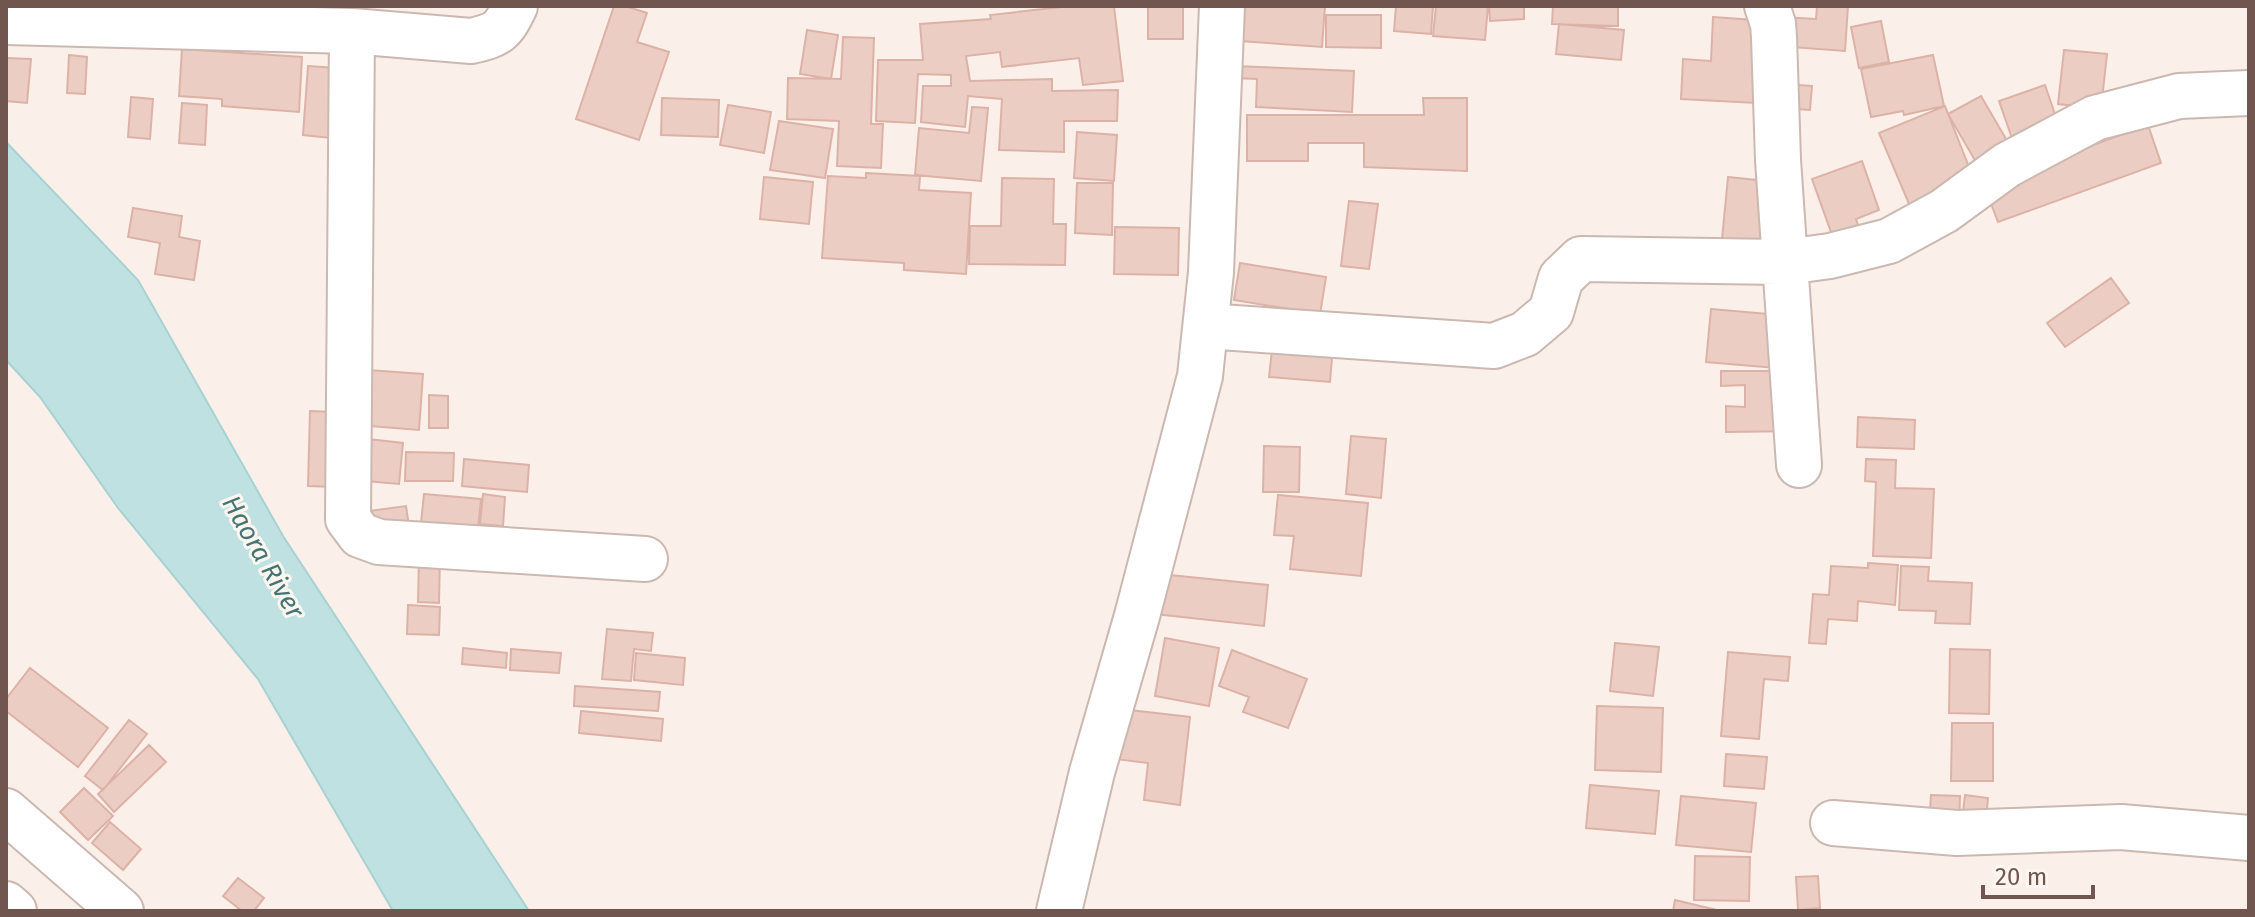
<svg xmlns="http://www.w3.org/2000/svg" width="2255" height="917" viewBox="0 0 2255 917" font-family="'Fira Sans',sans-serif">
	<rect width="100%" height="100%" fill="#faf0e9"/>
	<path fill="#bfe1e1" stroke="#a7d2d2" stroke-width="2" d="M6,142L138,280L283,536L529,911H393L258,679L118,508L40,397L6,360Z"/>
	<path fill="#eccdc4" stroke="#ddb2a6" stroke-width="2" d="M614,6H625L647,13L637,42L669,52L639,140L576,119Z
		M1071,6H1114L1123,81L1083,85L1079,58L1002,67L1000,52L966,56L970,81L1052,79V91L1118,90L1117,121H1064V152L999,150L1002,99L968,96L965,127L921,122L923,86H951V75L918,74L915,123L876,121L878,60H923L920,24L991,19L990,15Z
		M1148,6H1183V39H1148Z
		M1243,6H1325L1322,47L1240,41Z
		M1396,6H1433L1431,34L1394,31Z
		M1436,6H1488L1485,40L1433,36Z
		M1489,6H1524V19L1490,21Z
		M1553,6H1618V26L1552,24Z
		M1817,6H1848L1845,51L1779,46L1781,17L1816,19Z
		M1326,15H1381V48L1326,47Z
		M1713,17L1754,20L1753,65L1758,66L1757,103L1681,99L1683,59L1711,61Z
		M1881,21L1889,62L1859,68L1851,27Z
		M1559,24L1624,30L1621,60L1556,54Z
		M807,30L838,35L831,79L800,74Z
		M843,37L874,38L871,124H883L881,168L837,166L839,121L787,119L788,78L841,79Z
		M182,49L302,57L299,112L222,106V99L179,96Z
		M2064,50L2107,54L2101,109L2058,104Z
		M69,55L87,57L85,94L67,93Z
		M1933,55L1944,106L1904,115L1903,111L1871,117L1861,69Z
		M6,58L31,59L27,103L6,101Z
		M308,66L336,68L331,138L303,135Z
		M1235,66L1354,71L1352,112L1256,107L1257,79L1234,78Z
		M1783,84L1812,86L1810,110L1781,108Z
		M2045,85L2059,126L2013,141L1999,101Z
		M1981,96L2013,151L1980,169L1948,114Z
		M131,97L153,99L150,139L128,137Z
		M662,98L719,100L718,137L661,135Z
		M1423,98H1467V171L1364,167V143H1308V161H1247V115H1424Z
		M182,103L207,105L205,145L179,143Z
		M728,105L771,112L764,153L720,145Z
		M1945,106L1976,185L1912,211L1879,133Z
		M972,107L988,108L981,181L915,175L919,128L969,133Z
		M779,121L833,129L825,178L770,170Z
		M2148,125L2161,163L1998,222L1984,185Z
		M1077,132L1117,135L1114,181L1074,178Z
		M1862,161L1879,210L1856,219L1863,240L1837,249L1812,179Z
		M866,173L920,176L919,190L971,193L966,274L904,270V263L822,258L828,176L866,178Z
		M764,177L813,182L809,224L760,219Z
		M1728,177L1766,181L1759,254L1721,250Z
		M1002,178L1054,179L1053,224H1066L1065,265L969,264L970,226H1001Z
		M1077,183H1113L1112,235L1075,233Z
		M1349,201L1378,204L1369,269L1341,266Z
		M133,208L182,216L179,237L200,241L194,280L155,274L160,243L128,237Z
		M1115,227L1179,228L1178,275L1114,274Z
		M1240,263L1326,277L1320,314L1234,300Z
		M2111,278L2129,303L2065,347L2047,323Z
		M1711,309L1781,315L1776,368L1706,362Z
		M1273,341L1333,346L1330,382L1269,377Z
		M354,369L423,374L419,430L358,425Z
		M1721,371H1790V431L1726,432V406L1745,407V385L1721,386Z
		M429,395L448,396V428H429Z
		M310,411L337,412L335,487L308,486Z
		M1858,417L1915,420L1914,449L1857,447Z
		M1351,436L1386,439L1381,498L1346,494Z
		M359,438L403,443L399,484L355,480Z
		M1264,446L1300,447L1299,492H1263Z
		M406,452L454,453L453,481H405Z
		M464,459L529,465L527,492L462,486Z
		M1866,459L1896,460L1895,488L1934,489L1931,558L1873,556L1876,482L1865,481Z
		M424,494L481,499L476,547L419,542Z
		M483,494L505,497L503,526L480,524Z
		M1278,495L1368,503L1361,576L1290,569L1294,536L1274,535Z
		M406,506L411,539L362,512Z
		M419,557H440L439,603L418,602Z
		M1868,563L1898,565L1895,605L1858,601L1857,621L1828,619L1826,644L1809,643L1813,594L1829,595L1831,566L1868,568Z
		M1901,566L1929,567L1928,581L1972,583L1970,624L1935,623L1936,611L1899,610Z
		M1150,573L1268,585L1264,626L1146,613Z
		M408,605L440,607L439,635L407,634Z
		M607,629L653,633L651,651L634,649L631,681L602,679Z
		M1165,638L1219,648L1209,706L1155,696Z
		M1615,643L1659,647L1653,696L1610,691Z
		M463,648L507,653L506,668L462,664Z
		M511,649L561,653L559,673L510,670Z
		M1950,649L1990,650L1989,714L1949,713Z
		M1232,650L1307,679L1288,728L1243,712L1249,697L1219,686Z
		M1728,652L1790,657L1788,681L1764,679L1759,739L1721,736Z
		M636,653L685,658L683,685L634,680Z
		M30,668L108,728L78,767L6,711V699Z
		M575,686L660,692L658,711L574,706Z
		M1597,706L1663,708L1661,772L1595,770Z
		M1121,709L1190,717L1180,805L1144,800L1148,763L1115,759Z
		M581,711L663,719L661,741L579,733Z
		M129,720L147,734L103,790L85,776Z
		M1952,723H1993V781H1951Z
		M149,745L166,762L114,812L98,794Z
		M1726,754L1767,757L1764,789L1724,786Z
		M1590,785L1659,791L1655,834L1586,828Z
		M84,788L113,816L88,840L60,812Z
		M1931,795L1960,796L1959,830L1929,829Z
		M1965,795L1988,798L1985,830L1961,828Z
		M1681,796L1756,803L1751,852L1676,845Z
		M110,822L141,849L123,870L92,843Z
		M1695,856L1750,857L1749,901L1694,900Z
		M1818,876L1820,908L1798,910L1796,877Z
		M238,878L264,898L254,911H242L223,896Z
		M1675,900L1721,911H1673Z"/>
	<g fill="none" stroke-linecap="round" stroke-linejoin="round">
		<defs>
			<path id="minor" d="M1767,6L1773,24L1774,37L1778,160L1799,465
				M6,22L352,31L471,41C499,35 503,31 515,6
				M352,31L348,519L360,535L379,542L645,559
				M1206,326L1494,346L1525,334L1551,312L1561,278L1581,259L1786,262L1830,256L1889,241L1944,211L2007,165L2095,118L2179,96L2249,93
				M6,811L121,911
				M1833,823L1957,833L2121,827L2249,838
				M6,904L14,911
				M1059,911L1092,772L1137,616L1200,376L1211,272L1222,6"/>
		</defs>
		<use href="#minor" stroke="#cbb8b0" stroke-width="48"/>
		<use href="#minor" stroke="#fff" stroke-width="44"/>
	</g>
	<g text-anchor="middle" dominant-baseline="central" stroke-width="6" stroke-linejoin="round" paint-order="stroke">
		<g font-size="26" font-style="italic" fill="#457474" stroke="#fdf5ef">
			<text transform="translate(263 557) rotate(60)">Haora River</text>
		</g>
	</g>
	<rect width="2255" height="917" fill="none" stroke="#715650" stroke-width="16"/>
	<path d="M1983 885v12h110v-12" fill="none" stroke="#715650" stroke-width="4"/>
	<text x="1995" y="885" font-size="24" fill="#715650" stroke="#fdf5ef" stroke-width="6" paint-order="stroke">20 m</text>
</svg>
